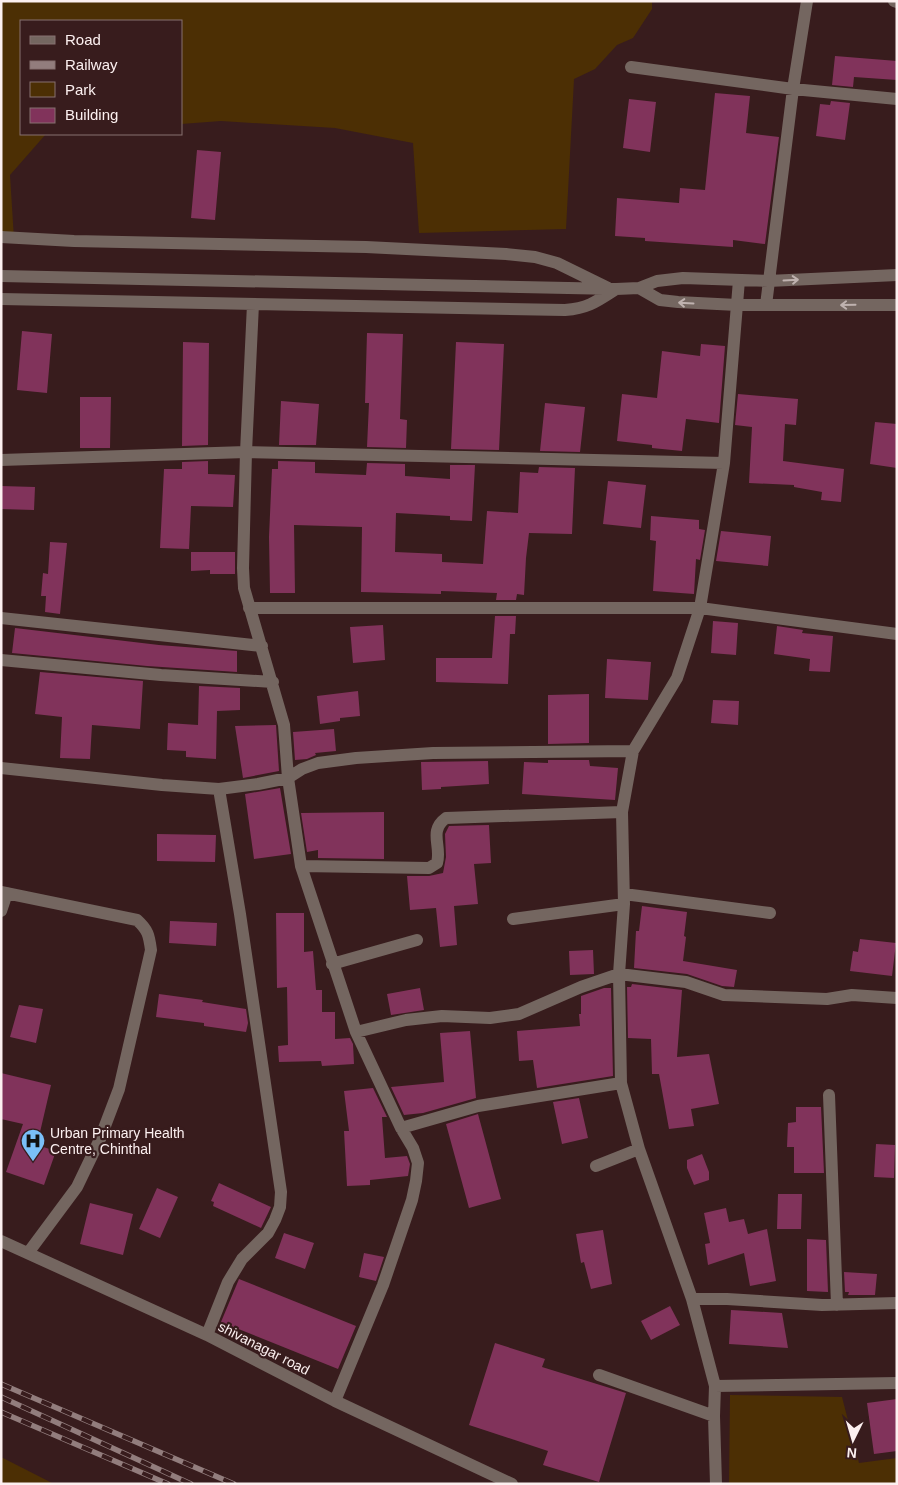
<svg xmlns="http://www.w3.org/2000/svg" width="898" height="1485" viewBox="0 0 898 1485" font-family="Helvetica,sans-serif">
	<rect width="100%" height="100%" fill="#381c1d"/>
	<path fill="#4c2f04" d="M1,1H652V9L633,38L617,45L595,69L574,79L566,229L419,233L413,143L335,128L221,121L181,124V21H21V134H46L10,175L14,239L1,235Z
		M730,1395L842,1397L859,1463L897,1458V1484H729Z
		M1,1457L54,1484H1Z"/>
	<path fill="#81335b" d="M835,56L897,61V80L854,77L853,87L832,85Z
		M715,93L750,96L746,133L779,137L765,244L733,240V247L645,241V238L615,236L617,198L679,203L680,188L705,190Z
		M629,99L656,102L650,152L623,148Z
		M831,101L850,103L845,140L816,136L820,104L830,105Z
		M197,150L221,152L215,220L191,218Z
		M22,331L52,334L47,393L17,390Z
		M367,333L403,334L400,419L407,420L406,448L367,447L369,403H365Z
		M183,342L209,343L208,445L182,446Z
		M456,342L504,344L499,450L451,449Z
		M701,344L725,346L719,423L686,419L682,451L652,448V445L617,441L622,394L657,398L662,351L700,356Z
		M738,394L798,399L796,425L785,424L783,461L844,469L841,502L821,500L822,492L794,487V485L749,483L752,427L735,425Z
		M80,397H111L110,448H80Z
		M281,401L319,404L316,445H279Z
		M545,403L585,407L580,452L540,451Z
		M875,422L897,424V468L870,464Z
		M208,461V474L235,475L233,507L191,506L189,549L160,548L164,469H182V462Z
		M278,461L315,462V473L366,475L367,463L405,464V476L450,479V465H475L472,521L450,520V516L396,513L395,552L442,554V562L483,564L487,511L518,513L520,472L538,473L539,467L575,468L572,534L529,533L526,558L524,595L517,594L516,600H496L497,593L441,591V594L361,592L362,527L294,525L295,593H270L269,537L272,469H278Z
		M608,481L646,485L641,528L603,524Z
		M1,486L35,487L34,510L1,509Z
		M651,516L699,520V529L705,530L700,560L696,559L694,594L653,591L656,541L650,540Z
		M721,531L771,536L768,566L716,561Z
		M50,542L67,543L60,614L45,612L46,596H41L43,573L48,574Z
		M191,552H235V574H210V570L191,571Z
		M495,616H516L515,634H510L508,684L436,682V658H492Z
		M713,621L738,623L736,655L711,653Z
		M383,625L385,660L353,663L350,627Z
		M777,626L803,630L802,633L833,636L830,672L809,671L810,659L774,654Z
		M15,628L159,645L237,651V672L147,666L12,653Z
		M607,659L651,662L648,700L605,698Z
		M40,672L143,681L140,729L92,725L90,759L60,758L62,717L35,714Z
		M199,686L240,688V710L217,711L216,759L186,757V751L167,750L168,723L198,725Z
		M358,691L360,716L340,718V721L320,724L317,696Z
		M589,694V743L548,744V695Z
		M713,700L739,701L738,725L711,723Z
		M276,725L279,771L243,778L235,726Z
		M334,729L336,751L315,753L316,755L307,759L295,760L293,732Z
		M548,760H589L590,766L618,768L615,800L522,794L524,762L548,763Z
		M488,761L489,784L441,787V789L422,790L421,762Z
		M280,788L291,854L254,859L245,794Z
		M384,812V859L318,858V850L307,852L301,813Z
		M489,825L491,863L474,864L478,904L454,906L457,945L440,947L436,908L410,910L407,876H429L443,873L446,857L445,834L449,826Z
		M157,834L216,835L215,862L157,861Z
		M642,906L687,912L684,936L686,937L683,961L737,970L734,987L722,986L687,974L634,968L636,931H639Z
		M276,913H304V952L313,951L316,990H322V1012H335V1039L350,1038L353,1044L354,1064L322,1066L321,1061L279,1062L278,1046L288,1045L287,987L277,988Z
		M170,921L217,923L216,946L169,943Z
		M860,939L896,943L892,976L850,971L853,951L858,952Z
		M593,950L594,974L570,975L569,951Z
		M632,984L682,990L677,1057L709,1054L719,1104L691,1109L694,1126L669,1129L659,1074H652L651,1039L628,1038L627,987H631Z
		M420,988L424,1010L391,1015L387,994Z
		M604,988H611L613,1076L537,1088L533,1060L519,1061L517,1031L580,1026L579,1014H581V996Z
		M159,994L203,1000L202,1002L246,1009L248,1023L246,1032L204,1026V1023L156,1017Z
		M19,1005L43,1009L36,1043L10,1037Z
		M470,1031L476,1098L423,1113L404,1115L391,1087L444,1082L440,1033Z
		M1,1073L51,1085L37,1145L56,1151L44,1185L6,1172L23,1124L1,1119Z
		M373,1088L387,1117H382L385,1158L407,1156L410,1164L408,1176L370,1180V1185L347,1186L344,1131H349L344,1091Z
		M579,1098L588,1138L562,1144L553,1102Z
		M796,1107H821L824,1173H794V1147H787L788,1123L796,1122Z
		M478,1114L501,1199L469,1208L446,1124Z
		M876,1144L895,1145L894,1178L874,1177Z
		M702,1154L709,1172V1180L694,1185L687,1168V1160Z
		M219,1183L271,1207L261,1228L213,1206L214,1202L211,1201Z
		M157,1188L178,1197L160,1238L139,1229Z
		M778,1194H802L801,1229H777Z
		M90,1203L133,1214L123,1255L80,1244Z
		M726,1208L729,1222L744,1219L748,1234L767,1229L776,1281L750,1286L744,1253L708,1265L705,1244L710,1243L704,1213Z
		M603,1230L612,1284L591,1289L584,1262L581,1263L576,1234Z
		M284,1233L314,1243L305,1269L275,1258Z
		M807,1239L826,1240L828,1292L807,1291Z
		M364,1253L384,1257L376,1281L359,1277Z
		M844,1272L877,1274L875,1295H848L849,1292H845Z
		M239,1279L356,1326L338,1369L221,1322Z
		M670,1306L680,1325L651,1340L641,1321Z
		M731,1310L782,1313L788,1348L729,1344Z
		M495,1343L545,1359L542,1367L626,1393L599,1482L543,1465L548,1451L469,1425Z
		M897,1399V1451L874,1454L867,1403Z"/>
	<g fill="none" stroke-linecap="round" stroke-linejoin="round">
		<path stroke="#746660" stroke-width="12" d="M894,1L897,2
			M631,67L793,89L897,99
			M1,237L74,241L366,247L506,254L535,257L557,263L608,288
			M1,276L616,289L639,288L657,281L683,278L768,281L897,275
			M639,288L660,300L678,302L737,305H897
			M1,299L565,310C588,308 596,302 616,289
			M253,304L246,452L243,568L244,588L284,725L288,778L301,866L356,1032L401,1128L413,1148L418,1163L416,1181L412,1200L383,1285L335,1401
			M766,305L793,89L807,1
			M1,460L246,452L724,463
			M249,608H700L897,634
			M1,618L262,646
			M1,660L161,675L273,682
			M1,768L162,785L219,789L240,914L281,1192L280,1207L275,1220L268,1233L242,1259L228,1282L207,1335
			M219,789L258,784L288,778L302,769L318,763L356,758L433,753L633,751
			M301,866L429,868L437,863C442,846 428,831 446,818L622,812
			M1,892L137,920C148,930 149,935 151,950L119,1089L100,1139L77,1187L28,1253
			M624,894L770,913
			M1,911L7,893
			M513,919L624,904
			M332,964L417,940
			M356,1032L406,1020L442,1016L490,1018L519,1014L581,987L619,974L686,982L724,995L827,999L852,995L897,998
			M829,1095L837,1305
			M401,1128L478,1106L621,1083
			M596,1166L639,1149
			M1,1241L207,1335L335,1401L512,1484
			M692,1299H727L822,1305L897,1303
			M599,1375L714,1416
			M715,1386L897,1383
			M716,1484L714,1416L715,1386L692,1299L639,1149L621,1083L619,974L624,904L622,812L633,751L677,678L700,608L724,463L739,280"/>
		<defs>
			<path id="rail" d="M1,1384L234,1484
				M1,1397L191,1484
				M1,1412L168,1484"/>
		</defs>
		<use href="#rail" stroke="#927d7d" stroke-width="5.5"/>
		<use href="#rail" stroke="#381c1d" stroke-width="4" stroke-dasharray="11" stroke-linecap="butt"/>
	</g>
	<defs><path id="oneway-shaft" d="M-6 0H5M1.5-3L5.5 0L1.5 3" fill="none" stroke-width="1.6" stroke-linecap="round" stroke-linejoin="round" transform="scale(1.25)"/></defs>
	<g stroke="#bfb2af">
		<use href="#oneway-shaft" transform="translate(791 280) rotate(-3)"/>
		<use href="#oneway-shaft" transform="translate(686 303) rotate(-177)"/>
		<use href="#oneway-shaft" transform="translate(848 305) rotate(179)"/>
	</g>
	<defs>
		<symbol id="hospital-pin" viewBox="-11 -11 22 30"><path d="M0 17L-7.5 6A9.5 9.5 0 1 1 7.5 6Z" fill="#7abff8" stroke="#381c1d"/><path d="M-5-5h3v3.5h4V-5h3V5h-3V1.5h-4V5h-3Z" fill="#111"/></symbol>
	</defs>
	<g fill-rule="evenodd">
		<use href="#hospital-pin" x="19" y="1127" width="28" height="38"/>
	</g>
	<g text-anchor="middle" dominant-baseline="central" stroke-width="4.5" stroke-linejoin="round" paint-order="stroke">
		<g font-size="14" fill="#fcf0f0" stroke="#381c1d" text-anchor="start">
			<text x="50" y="1133">Urban Primary Health<tspan x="50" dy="16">Centre, Chinthal</tspan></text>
		</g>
		<g font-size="14" fill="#fcf0f0" stroke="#381c1d">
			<text transform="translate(264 1348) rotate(27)">shivanagar road</text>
		</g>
	</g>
	<rect width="898" height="1485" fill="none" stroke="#fcf0f0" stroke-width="5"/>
	<rect x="20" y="20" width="162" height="115" fill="#381c1d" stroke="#867171"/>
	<rect x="30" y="36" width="25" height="8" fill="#746660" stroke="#867171"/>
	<text x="65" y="45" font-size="15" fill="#fcf0f0">Road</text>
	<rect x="30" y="61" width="25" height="8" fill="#927d7d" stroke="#867171"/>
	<text x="65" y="70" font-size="15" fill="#fcf0f0">Railway</text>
	<rect x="30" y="82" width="25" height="15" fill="#4c2f04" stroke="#867171"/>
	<text x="65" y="95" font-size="15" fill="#fcf0f0">Park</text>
	<rect x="30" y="108" width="25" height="15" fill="#81335b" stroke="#867171"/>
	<text x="65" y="120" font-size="15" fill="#fcf0f0">Building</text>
	<g transform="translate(853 1440) rotate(185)" stroke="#381c1d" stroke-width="4" paint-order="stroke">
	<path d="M0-4L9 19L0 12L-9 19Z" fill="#fcf0f0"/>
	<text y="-8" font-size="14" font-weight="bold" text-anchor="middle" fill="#fcf0f0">N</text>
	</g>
</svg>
